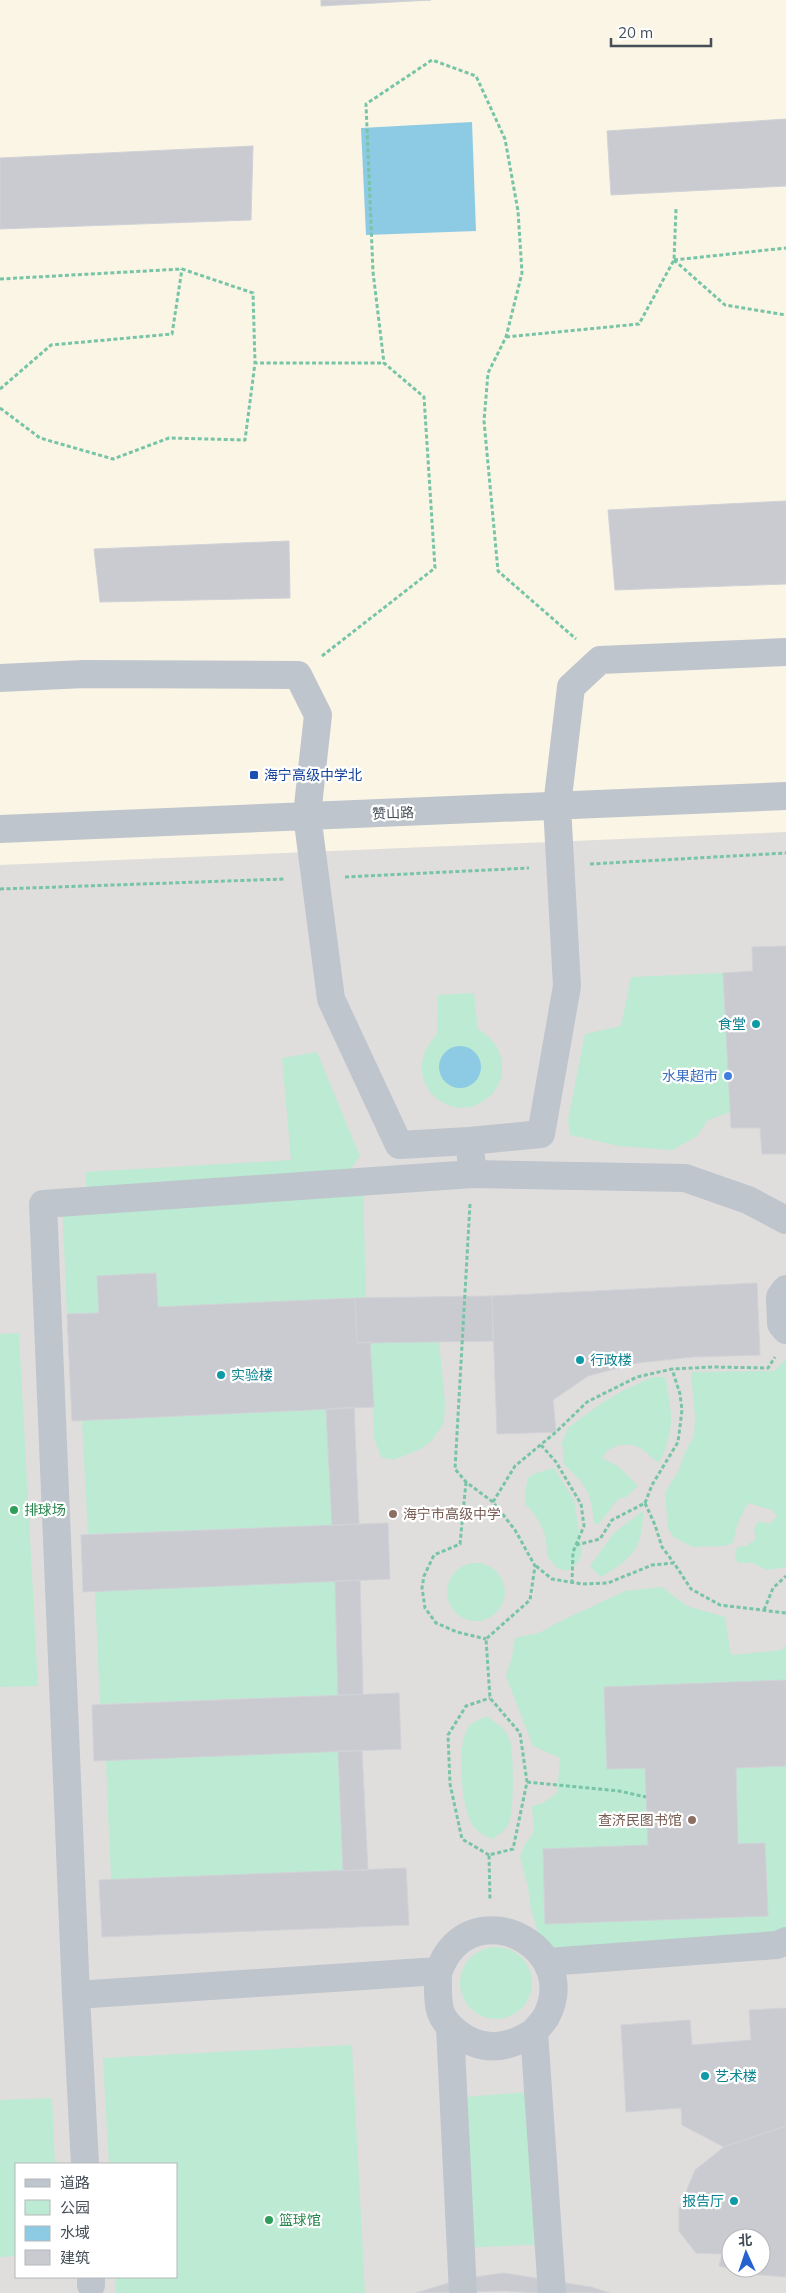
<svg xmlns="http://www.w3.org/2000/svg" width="786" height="2293" viewBox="0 0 786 2293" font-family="Mulish,'Noto Sans SC',sans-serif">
	<rect width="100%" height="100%" fill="#efecec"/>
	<path fill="#faf5e5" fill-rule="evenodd" d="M0,0H786V2293H0ZM16,2164H176V2277H16ZM731,2238H761V2268H731Z"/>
	<path fill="#e0dddd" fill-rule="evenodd" d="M786,832V2293H0V865ZM16,2164H176V2277H16ZM731,2238H761V2268H731Z"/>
	<path fill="#bcead2" d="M723,973L730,1112L708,1120L696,1137L672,1150L619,1146L570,1135L568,1120L585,1034L621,1026L631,977Z
		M474,993L478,1029C493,1039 503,1050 502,1070C502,1079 498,1087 492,1094C455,1133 393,1081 437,1034L438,995Z
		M317,1052L360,1156L341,1182L363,1181L366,1298L158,1307L156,1273L97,1276L99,1313L67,1314L62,1202L88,1200L85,1172L291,1160L282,1058Z
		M19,1333L38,1686L0,1687V1334Z
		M439,1341L445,1403L444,1423L432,1440L421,1449L393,1460L381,1457L374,1438L370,1342Z
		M786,1359V1567L767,1570L753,1563H738L735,1557L737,1547L746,1546L756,1539L754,1529L758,1521L769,1524L777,1517L772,1510L748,1503L738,1522L733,1543L723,1546L693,1547L673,1537L668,1528L665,1493L679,1470L685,1452L694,1436L695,1417L691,1372L774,1371Z
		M653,1377H665C672,1413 676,1428 659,1463C652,1459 647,1452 640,1448C626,1441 609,1445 602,1458L618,1466L638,1486L626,1497L618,1499L598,1525L594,1523C591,1491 586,1486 564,1464L562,1443L568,1428L596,1407L622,1391Z
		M326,1409L332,1525L88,1534L82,1421Z
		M554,1468L574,1500L582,1552L579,1561L568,1571L557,1568L547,1556C548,1535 540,1518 525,1504V1491L528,1478L536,1473Z
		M643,1511C643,1548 632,1559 601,1577L590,1566L614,1533Z
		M447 1592a29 29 0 1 1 58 0a29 29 0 1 1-58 0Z
		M335,1581L338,1695L100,1704L95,1591Z
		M662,1587L687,1606L725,1617L731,1655L782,1650L786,1645V1941L564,1961L538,1932L531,1910L528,1887L520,1857L525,1844L534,1832L532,1806L543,1803L557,1793L560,1758L533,1746L506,1676L512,1657L515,1638L539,1633L561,1621L625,1591Z
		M486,1716C495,1722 507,1729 510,1741C514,1752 514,1812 509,1823C505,1831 499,1834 492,1839C483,1835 476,1832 471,1822C461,1804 456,1743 469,1726C473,1722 481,1719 486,1716Z
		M338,1751L343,1871L111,1880L106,1761Z
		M460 1983a36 36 0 1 1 72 0a36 36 0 1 1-72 0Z
		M352,2045L365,2293H116L115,2277H176V2164H109L103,2058Z
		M538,2091L549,2244L461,2248L453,2098Z
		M52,2098L55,2164H16V2256L0,2257V2100Z"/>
	<path fill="#8dcae4" d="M472,122L476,231L366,235L361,128Z
		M439 1067a21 21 0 1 1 42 0a21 21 0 1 1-42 0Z"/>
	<path fill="#cacbd1" stroke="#d0d2d7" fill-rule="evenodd" d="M321,0H431L321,6Z
		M786,119V186L611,195L607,131Z
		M253,146L251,220L0,229V158Z
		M786,501V584L615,590L608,510Z
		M289,541L290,598L100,602L94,549Z
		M786,946V1154H762L760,1128H731L723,973L753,971L752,947Z
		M156,1273L158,1307L355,1298L357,1343L370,1342L374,1407L72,1421L67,1314L99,1313L97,1276Z
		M757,1283L760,1355L693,1357L637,1363L588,1376L553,1400L556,1432L497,1434L492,1296Z
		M492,1296L493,1341L357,1343L355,1298Z
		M354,1407L359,1524L332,1525L326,1409Z
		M388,1523L390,1579L83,1592L81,1535Z
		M360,1580L363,1694L338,1695L335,1581Z
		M786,1680V1766L736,1768L738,1844L765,1843L768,1916L545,1924L543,1849L648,1845L645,1768L607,1769L604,1687Z
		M399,1693L401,1749L94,1761L92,1705Z
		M338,1751H362L368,1870L343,1871Z
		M406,1868L409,1925L102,1937L99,1880Z
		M786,2008V2126L724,2147L682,2125L681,2108L626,2112L621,2025L690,2020L692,2045L751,2040L749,2010Z
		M786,2126V2277L749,2274L719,2266L722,2254L696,2253L679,2231V2209L695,2170L724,2147ZM731,2238H761V2268H731Z
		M504,2273L591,2287L610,2293H538L504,2291L416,2293L461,2279Z"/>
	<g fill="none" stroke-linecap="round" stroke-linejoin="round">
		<path stroke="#77c5a6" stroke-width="3" stroke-dasharray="4 2.5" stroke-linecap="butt" d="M674,260L725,305L786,315
			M674,260L786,248
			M0,279L182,269L253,293L255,363
			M506,337L639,324L674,260L676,209
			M0,389L51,345L172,334L182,269
			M0,408L40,438L113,459L169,438L245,440L255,363H384
			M322,656L435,568L424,397L384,363L373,272L366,104L432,60L476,76L505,139L518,211L522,273L506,337L488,373L484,421L498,571L576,639
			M590,864L786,853
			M345,877L529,868
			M0,889L284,879
			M470,1204L455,1469L466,1482L493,1502L515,1530L535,1566L530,1600L486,1639L490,1698L520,1733L527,1782L513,1849L489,1855L490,1900
			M541,1445L556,1462L581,1504L584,1526L573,1552L572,1582
			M466,1482L460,1544L434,1555L424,1576L422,1588L425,1608L436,1623L457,1632L486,1639
			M493,1502L515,1466L556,1432L587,1402L637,1377L672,1369L713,1367L768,1368L775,1357
			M645,1503L652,1485L678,1442L682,1410L680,1394L672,1369
			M576,1545L600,1539L612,1520L645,1503L655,1525L662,1547L674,1563
			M536,1566L552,1579L582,1584L608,1583L652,1565L674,1563L691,1589L720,1605L786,1613
			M764,1610L773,1588L786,1576
			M527,1782L619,1791L646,1797
			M489,1855L462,1839L450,1784L448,1735L466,1706L490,1698"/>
		<path stroke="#bec5cd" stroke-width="28" d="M786,652L600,660L571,687L557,806L567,986L541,1134L469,1141L473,1174L685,1178L748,1200L786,1220
			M0,678L84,674L298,675L318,715L307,815L331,999L399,1145L469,1141
			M0,829L786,796
			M786,1289L780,1297L781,1324L786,1330
			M547,1962L777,1945L786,1941
			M438,1971L76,1995L43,1204L473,1174
			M76,1995L85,2164
			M450,2027L463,2293
			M534,2032C508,2049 482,2053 456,2032C450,2027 442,2018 440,2010C437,1999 438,1983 438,1971V1973C440,1967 443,1961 446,1956C485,1896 581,1951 546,2017C543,2022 538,2027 534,2032L552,2293
			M91,2277V2285"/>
	</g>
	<rect fill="#1a4fb4" stroke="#fff" stroke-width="2" x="249" y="770" width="10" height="10" rx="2.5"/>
	<g fill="#0f9aa8" stroke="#fff" stroke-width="2">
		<circle cx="756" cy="1024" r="5"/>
		<circle cx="580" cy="1360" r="5"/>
		<circle cx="221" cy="1375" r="5"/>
		<circle cx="705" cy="2076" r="5"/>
		<circle cx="734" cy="2201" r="5"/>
	</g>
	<circle fill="#3f7fe0" stroke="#fff" stroke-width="2" cx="728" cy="1076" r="5"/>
	<g fill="#2e9e5b" stroke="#fff" stroke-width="2">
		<circle cx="14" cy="1510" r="5"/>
		<circle cx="269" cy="2220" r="5"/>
	</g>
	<g fill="#8d6e63" stroke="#fff" stroke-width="2">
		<circle cx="393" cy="1514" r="5"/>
		<circle cx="692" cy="1820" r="5"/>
	</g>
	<g text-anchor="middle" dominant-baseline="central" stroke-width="4.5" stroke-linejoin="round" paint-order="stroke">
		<g font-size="14" fill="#164399" stroke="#fff" text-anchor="start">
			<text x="264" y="775">海宁高级中学北</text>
		</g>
		<g font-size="14" fill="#464e58" stroke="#fff">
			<text transform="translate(393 813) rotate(-2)">赞山路</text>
		</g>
		<g font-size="14" fill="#0d838f" stroke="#fff" text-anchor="start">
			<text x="746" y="1024" text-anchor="end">食堂</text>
			<text x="590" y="1360">行政楼</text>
			<text x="231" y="1375">实验楼</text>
			<text x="715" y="2076">艺术楼</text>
			<text x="724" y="2201" text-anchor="end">报告厅</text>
		</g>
		<g font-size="14" fill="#366cbe" stroke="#fff" text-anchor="end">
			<text x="718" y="1076">水果超市</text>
		</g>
		<g font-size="14" fill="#27864d" stroke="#fff" text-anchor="start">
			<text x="24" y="1510">排球场</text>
			<text x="279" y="2220">篮球馆</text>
		</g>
		<g font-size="14" fill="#785e54" stroke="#fff" text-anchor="start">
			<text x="403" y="1514">海宁市高级中学</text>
			<text x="682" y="1820" text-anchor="end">查济民图书馆</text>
		</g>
	</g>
	<rect x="15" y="2163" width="162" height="115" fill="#ffffff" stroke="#b5b8bc"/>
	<rect x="25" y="2179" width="25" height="8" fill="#bec5cd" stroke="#b5b8bc"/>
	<text x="60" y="2188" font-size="15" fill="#464e58">道路</text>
	<rect x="25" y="2200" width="25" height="15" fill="#bcead2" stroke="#b5b8bc"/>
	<text x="60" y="2213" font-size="15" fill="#464e58">公园</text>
	<rect x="25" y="2226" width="25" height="15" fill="#8dcae4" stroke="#b5b8bc"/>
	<text x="60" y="2238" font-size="15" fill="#464e58">水域</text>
	<rect x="25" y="2250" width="25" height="15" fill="#cacbd1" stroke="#b5b8bc"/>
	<text x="60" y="2263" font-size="15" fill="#464e58">建筑</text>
	<g transform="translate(746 2253) rotate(357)"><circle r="24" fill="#ffffff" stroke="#b5b8bc"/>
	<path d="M0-4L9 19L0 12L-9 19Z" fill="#2661cf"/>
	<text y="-8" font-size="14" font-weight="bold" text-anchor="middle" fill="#464e58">北</text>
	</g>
	<path d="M611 38v8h100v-8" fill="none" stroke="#464e58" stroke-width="2.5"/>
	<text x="618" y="38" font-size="15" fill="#464e58" stroke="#ffffff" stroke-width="4" paint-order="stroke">20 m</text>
</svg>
